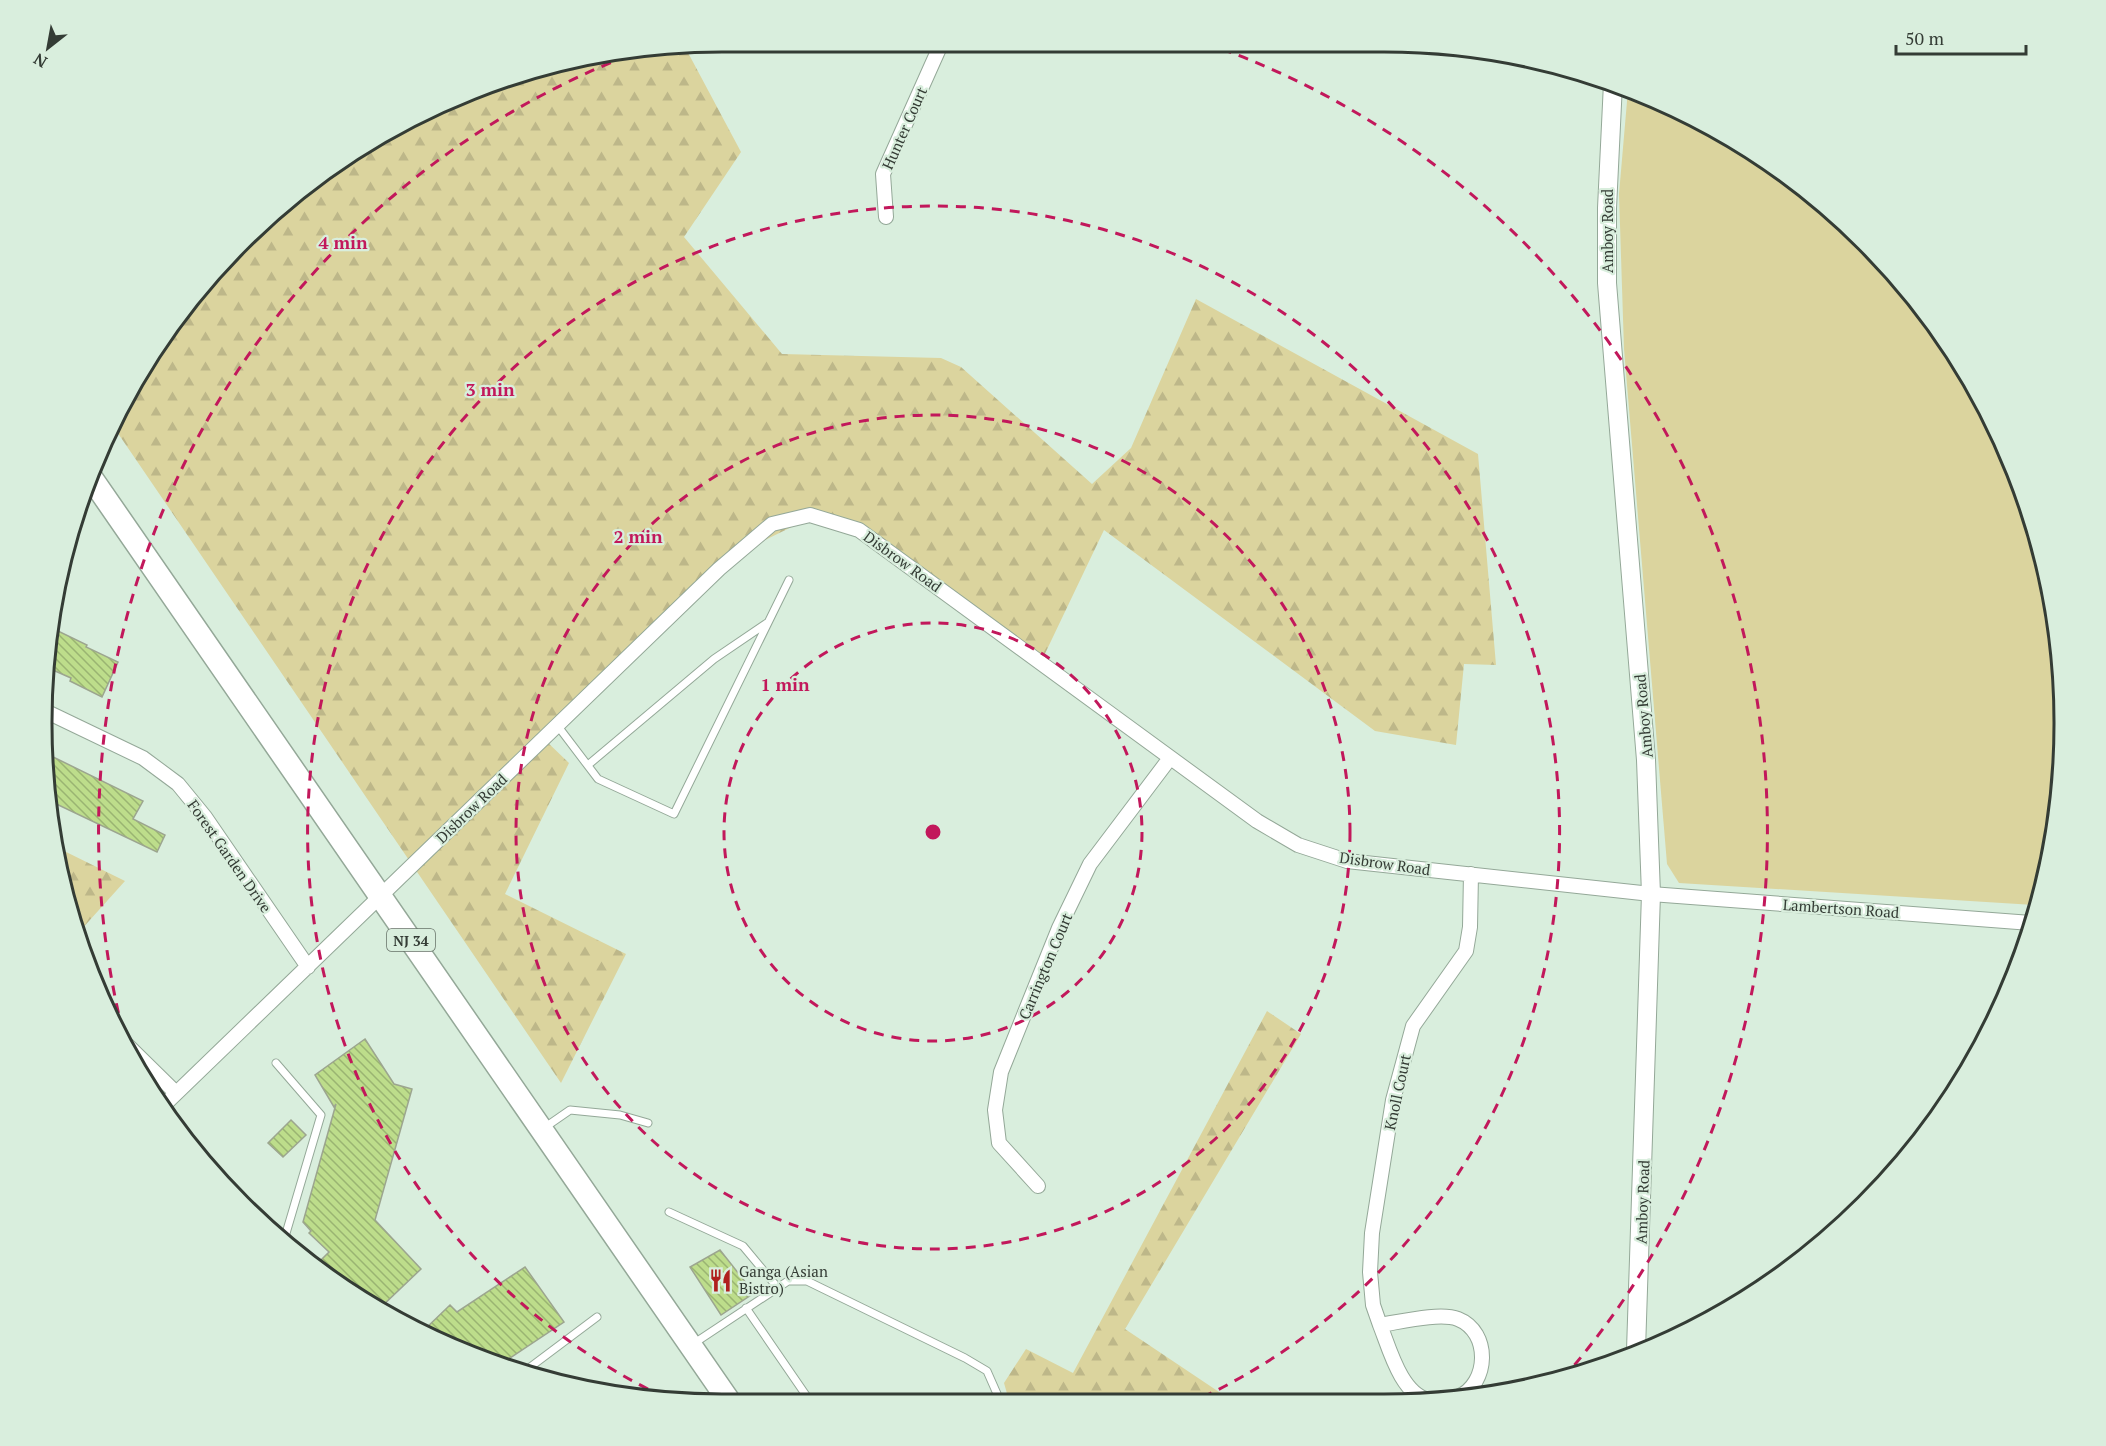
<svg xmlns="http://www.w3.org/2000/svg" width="2106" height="1446" viewBox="0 0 2106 1446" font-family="'PT Serif',serif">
	<defs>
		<pattern id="forest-firs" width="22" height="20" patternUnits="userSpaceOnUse" patternTransform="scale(1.5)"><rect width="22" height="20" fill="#dbd49e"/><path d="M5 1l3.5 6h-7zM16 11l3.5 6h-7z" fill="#bdb789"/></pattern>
		<pattern id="building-back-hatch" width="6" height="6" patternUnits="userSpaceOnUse" patternTransform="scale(1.5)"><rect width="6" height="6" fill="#bddd8b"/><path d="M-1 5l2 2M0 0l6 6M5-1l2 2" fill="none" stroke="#9ab472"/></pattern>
	</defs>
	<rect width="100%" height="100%" fill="#d9eedd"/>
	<path fill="#dbd49e" d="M1628,90L1723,133L1865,242L1949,345L2012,463L2051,590L2064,723L2051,856L2036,905L1679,883L1667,864L1624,349L1619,194Z"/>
	<path fill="url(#forest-firs)" d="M685,47L741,152L684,237L782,354L941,358L961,367L1092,484L1131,448L1196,299L1478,454L1496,665L1464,664L1456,745L1375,731L1104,530L1041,662L863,529L818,514L753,546L544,739L569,763L505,894L626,954L561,1083L113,426L157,345L211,274L345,157L462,94L546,65Z
		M54,846L125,881L80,931L55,856Z
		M1267,1011L1301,1034L1125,1329L1237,1404H1010L1004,1383L1026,1349L1073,1373Z"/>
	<path fill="url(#building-back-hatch)" stroke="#9ca58f" stroke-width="1.5" d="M49,629L55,632L56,630L87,645L86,647L118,662L102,697L70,681L71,678L46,667Z
		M45,753L143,801L133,819L165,835L157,852L50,801Z
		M365,1039L394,1084L412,1089L375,1220L421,1269L380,1308L344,1289L316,1265L329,1252L309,1233L311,1231L303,1222L336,1104L334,1107L315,1075Z
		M291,1120L306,1135L283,1157L268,1143Z
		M720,1250L754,1293L721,1315L690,1267Z
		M525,1267L564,1322L501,1364L462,1352L423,1331L450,1305L457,1312Z"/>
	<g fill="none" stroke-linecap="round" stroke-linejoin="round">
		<defs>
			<path id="service" d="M557,725L598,779L674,814L789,580
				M588,765L714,659L767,623
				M276,1063L321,1115L284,1240
				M544,1128L570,1110L620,1115L648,1123
				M669,1212L743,1246L778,1288
				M746,1308L812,1404
				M693,1344L788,1281H807L965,1358L987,1371L998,1396L996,1404
				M525,1371L597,1317"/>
			<path id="minor" d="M886,217L883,174L942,42
				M43,710L143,758L178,784L205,817L308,967
				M121,1039L176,1093
				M162,1107L719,569L772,524L810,515L859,530L1257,821L1298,845L1347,861L1651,894L2031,923
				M1038,1186L999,1143L995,1110L1001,1072L1059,928L1090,864L1170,758
				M1380,1325L1373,1305L1370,1272L1372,1233L1393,1100L1413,1026L1466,951L1470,927L1471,874
				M1429,1400C1401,1395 1389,1347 1380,1325C1400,1322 1440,1312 1458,1319C1491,1332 1489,1384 1458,1397"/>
			<path id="tertiary" d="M1613,83L1607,208V283L1646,760L1651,894L1636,1350"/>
			<path id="primary" d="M90,476L731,1404"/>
		</defs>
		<use href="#service" stroke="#94a898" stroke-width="9"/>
		<use href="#minor" stroke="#94a898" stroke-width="16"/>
		<use href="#tertiary" stroke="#94a898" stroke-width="20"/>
		<use href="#primary" stroke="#94a898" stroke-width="25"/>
		<use href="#service" stroke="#fff" stroke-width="7"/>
		<use href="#minor" stroke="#fff" stroke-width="14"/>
		<use href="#tertiary" stroke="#fff" stroke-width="18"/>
		<use href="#primary" stroke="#fff" stroke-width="22"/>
	</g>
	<g fill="none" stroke="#c2185b" stroke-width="3" stroke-dasharray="10 8">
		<circle cx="933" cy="832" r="209"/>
		<circle cx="933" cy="832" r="417"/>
		<path d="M664 1397A626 626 0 1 1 1188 1404"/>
		<path d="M127 1048A834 834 0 0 1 627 56M1205 43A834 834 0 0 1 1572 1368"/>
	</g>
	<defs>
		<symbol id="restaurant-bare" viewBox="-9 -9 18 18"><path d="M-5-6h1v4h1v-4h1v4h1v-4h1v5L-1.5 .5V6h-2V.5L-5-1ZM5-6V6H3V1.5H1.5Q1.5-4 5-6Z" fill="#b01f1e" stroke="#d9eedd" stroke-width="2.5" paint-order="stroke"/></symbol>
	</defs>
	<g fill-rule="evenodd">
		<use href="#restaurant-bare" x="704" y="1264" width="33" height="33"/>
	</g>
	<g text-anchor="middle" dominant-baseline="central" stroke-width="4.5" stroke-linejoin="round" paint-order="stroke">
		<rect fill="#d9eedd" stroke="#667167" stroke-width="1.5" x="387" y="929" width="48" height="22" rx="4.5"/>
		<g font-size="14" font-weight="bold" fill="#343c35">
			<text x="411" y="940">NJ 34</text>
		</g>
		<g font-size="15" fill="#343c35" stroke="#d9eedd">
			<text transform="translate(904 128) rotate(-66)">Hunter Court</text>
			<text transform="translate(1607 231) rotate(-90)">Amboy Road</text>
			<text transform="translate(903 561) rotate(36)">Disbrow Road</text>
			<text transform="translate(1643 716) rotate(-95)">Amboy Road</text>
			<text transform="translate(471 808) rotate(-44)">Disbrow Road</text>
			<text transform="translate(230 856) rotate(55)">Forest Garden Drive</text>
			<text transform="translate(1385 863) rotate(8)">Disbrow Road</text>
			<text transform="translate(1841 908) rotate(4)">Lambertson Road</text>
			<text transform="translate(1045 966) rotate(-67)">Carrington Court</text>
			<text transform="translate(1397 1092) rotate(-78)">Knoll Court</text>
			<text transform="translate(1642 1202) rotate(-88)">Amboy Road</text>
		</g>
		<g font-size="15" fill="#343c35" stroke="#d9eedd" text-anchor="start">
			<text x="739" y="1271">Ganga (Asian<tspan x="739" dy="17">Bistro)</tspan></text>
		</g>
	</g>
	<path d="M0 0H2106V1446H0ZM722 52H1384A670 670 0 0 1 2054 722V724A670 670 0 0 1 1384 1394H722A670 670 0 0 1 52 724V722A670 670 0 0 1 722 52Z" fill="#d9eedd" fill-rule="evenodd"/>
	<path fill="none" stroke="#343c35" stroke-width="3" d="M722 52H1384A670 670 0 0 1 2054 722V724A670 670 0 0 1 1384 1394H722A670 670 0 0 1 52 724V722A670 670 0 0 1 722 52Z"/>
	<circle cx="933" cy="832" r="9" fill="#c2185b" stroke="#d9eedd" stroke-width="3"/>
	<g font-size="18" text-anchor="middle" font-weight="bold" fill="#c2185b" stroke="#d9eedd" stroke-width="4.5" stroke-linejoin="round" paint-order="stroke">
		<text x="343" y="249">4 min</text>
		<text x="490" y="396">3 min</text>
		<text x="638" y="543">2 min</text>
		<text x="785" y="691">1 min</text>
	</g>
	<g transform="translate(48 48) rotate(211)" stroke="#d9eedd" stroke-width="4.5" paint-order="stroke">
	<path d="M0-4.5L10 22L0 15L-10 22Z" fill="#343c35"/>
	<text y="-9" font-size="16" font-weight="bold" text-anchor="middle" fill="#343c35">N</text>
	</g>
	<path d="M1896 45v9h130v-9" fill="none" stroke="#343c35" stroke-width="3"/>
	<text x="1905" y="45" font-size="18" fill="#343c35" stroke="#d9eedd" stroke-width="4.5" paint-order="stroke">50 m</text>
</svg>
